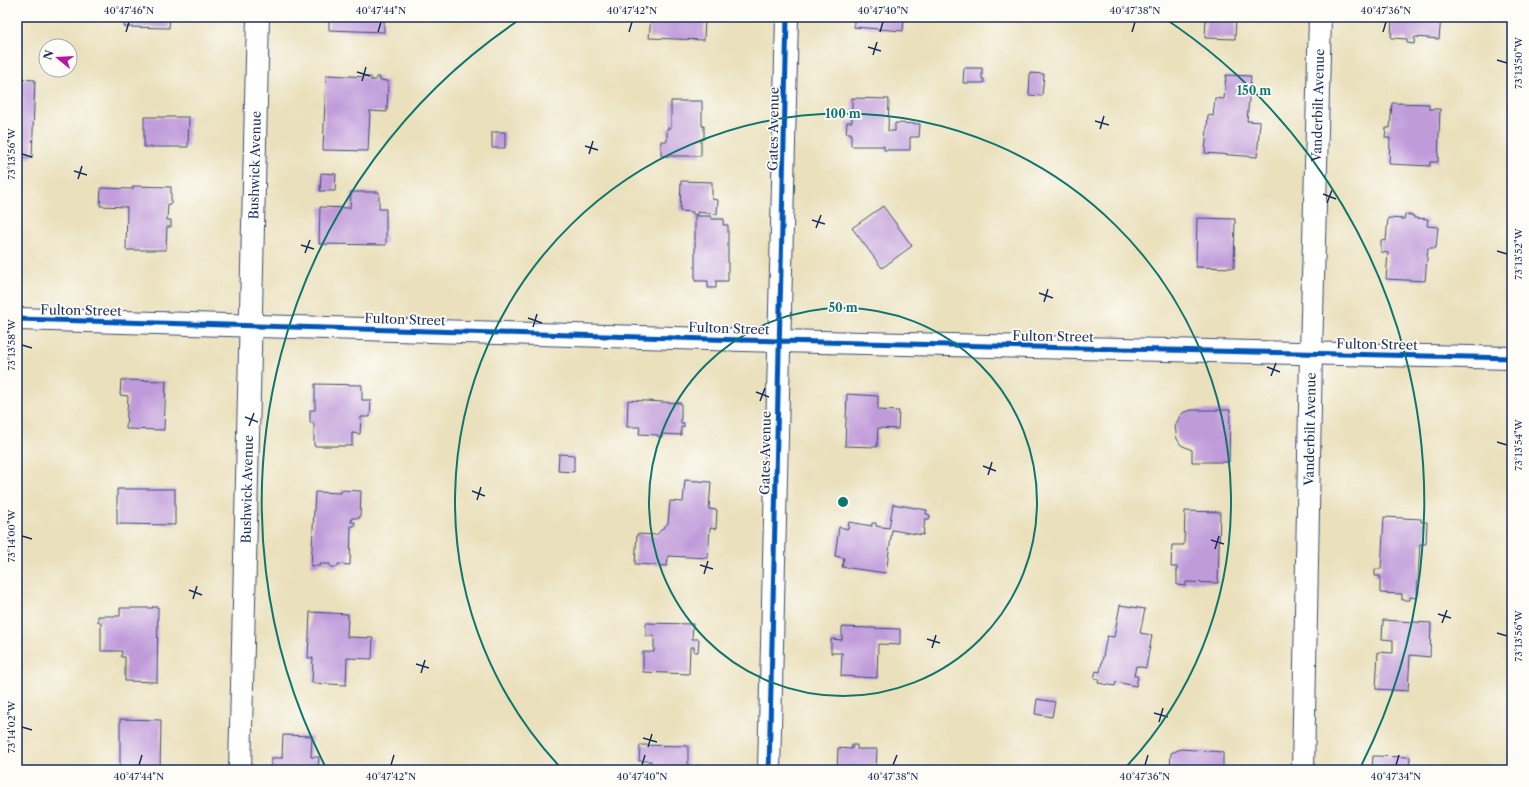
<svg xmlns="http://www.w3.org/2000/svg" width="1529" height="787" viewBox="0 0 1529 787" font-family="'Libre Caslon Text',serif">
	<rect width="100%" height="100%" fill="#fdfcf7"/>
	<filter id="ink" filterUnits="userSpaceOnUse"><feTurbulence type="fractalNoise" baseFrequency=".025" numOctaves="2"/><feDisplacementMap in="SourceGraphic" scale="8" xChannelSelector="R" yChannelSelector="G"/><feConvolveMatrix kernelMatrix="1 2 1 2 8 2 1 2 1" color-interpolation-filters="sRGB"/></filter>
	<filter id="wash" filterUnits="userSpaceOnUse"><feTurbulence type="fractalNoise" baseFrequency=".012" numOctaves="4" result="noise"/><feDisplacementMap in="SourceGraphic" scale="16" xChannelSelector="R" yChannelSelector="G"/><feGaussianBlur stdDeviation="0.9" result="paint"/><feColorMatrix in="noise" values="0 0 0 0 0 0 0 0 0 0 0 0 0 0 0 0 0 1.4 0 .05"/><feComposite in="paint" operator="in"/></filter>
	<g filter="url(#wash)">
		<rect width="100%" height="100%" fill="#eae0bc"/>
		<g id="blocks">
			<path fill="#c09bda" d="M124,17H170L169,28L124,27Z
				M329,17H384V32L329,30Z
				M651,17H705L704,40L649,38Z
				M854,17H904L903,31L854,27Z
				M1206,17H1236L1235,39L1205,38Z
				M1392,17H1441L1439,39L1415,37L1414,44L1407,43V39L1391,38Z
				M964,68H982V79H984V83H963Z
				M1030,73L1044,74L1042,96L1029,95Z
				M326,75L371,77V80H376V77H380L379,80L388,81L387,112L370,111L368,151L323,150Z
				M1226,75L1251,76L1247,121L1260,122L1257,157L1205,153L1208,115L1213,116L1215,98L1224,99Z
				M17,79L35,80L32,158H17Z
				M852,98L889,99L888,131H895V123L920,124L919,137H910V150H884V146H851V133H846L847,122H852Z
				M671,101H702V126H704V139H701V156H661V141H667V128H671Z
				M1392,103L1429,104V109H1440L1438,162H1430V166L1389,164L1390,138H1385L1386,128H1390Z
				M144,117H189L188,147H144Z
				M492,132H505V148H492Z
				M321,173L336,174L335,191H320Z
				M681,181L712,182V199L718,200L717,214L697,212V215L693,214V212L680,211Z
				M133,186L171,187V204H168L167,220H171V227H167L166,250H126L127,207L100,206L101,188L133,189Z
				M351,192H379V209H386V245L319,244L320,207L350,208Z
				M883,206L912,246L882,268L852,228Z
				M1405,214L1414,216V218L1428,219L1427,226L1438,227L1436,248H1428L1425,281L1386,279L1388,253L1381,252V240L1386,241L1388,218L1404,219Z
				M695,216H711V219H724L723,225H728V281H716V288H708V281H695Z
				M1197,218L1235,219L1234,268L1196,267Z
				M121,380L166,381L164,430L126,429L128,396L120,395Z
				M315,384L362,385V400H371L370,417H361L360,434L352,433V446H314V423H310V410H315Z
				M847,394L878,396V410L899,411L898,429L878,428L877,447L845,446Z
				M628,400L681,403V423H684V427H681V435L662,434V437H658V435L639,434L640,427H627Z
				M1192,410H1230L1229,462H1192V450L1181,445L1177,439L1175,426L1180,416L1184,412Z
				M559,454L574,455V472L558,471Z
				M685,480L711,482L709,509L717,510L716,529L710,528L708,558L668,556L667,566L635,564L637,534L656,535L668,523L670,501L683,502Z
				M117,489H175V525L117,524Z
				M341,490L361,491L360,518H352L351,522H355L354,526H351L350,565L338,564V567H330V564H320V566H311L315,492L341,493Z
				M893,504L927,510L926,514L930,515L929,519H925L923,535L892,530L886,573L842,567L844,558L835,556L839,527L848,529L849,522L872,526V523H876V526L889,528Z
				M1185,511L1220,512L1218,583L1186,582V586L1177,585V567H1171L1172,545H1184Z
				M1384,517L1421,519V522H1427L1426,544H1420L1417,598L1410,597V600H1402V594L1380,593V576H1375V569H1381Z
				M1120,605L1145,609L1140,633L1152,635L1146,668L1136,666L1134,676H1138L1136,686L1116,682L1115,686L1098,683L1099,679L1094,678L1096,671L1100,672L1107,636L1114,637Z
				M152,607H158L157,682L125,681V657H121L122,651H101V622H98V616H120V608H153Z
				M310,612L348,614L347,637L373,638L372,659L347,658L346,685L312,683L313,658H308Z
				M1383,620L1431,623L1430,657L1410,655L1408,691L1376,689L1378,652L1393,653V640L1382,639Z
				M646,623L693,624L692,639H699L698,652H694V647H690L689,674L643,672V652H654V636H646Z
				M842,627L900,629V645L878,644L877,678L841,676L842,653H831V639L842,640Z
				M1037,699L1055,702L1052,717L1035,714Z
				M120,719L161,720L160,770H120Z
				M283,735L312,736L311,757H319L318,770H271L272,758H282Z
				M640,745L688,746V770H651V761H639Z
				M852,745H857V749H877L876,770H837L838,748L852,749Z
				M1181,749L1223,752V770H1170L1171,753Z
				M1373,756L1410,757L1409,770H1372Z"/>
		</g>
	</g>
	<g filter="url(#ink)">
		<use href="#blocks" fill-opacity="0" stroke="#3a4a6c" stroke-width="1"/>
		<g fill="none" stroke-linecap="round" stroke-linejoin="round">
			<defs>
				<g id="minor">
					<path id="s1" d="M240,770L258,17"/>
					<path d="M769,770L787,17"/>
					<path id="s2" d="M1303,770L1311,353L1320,17"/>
				</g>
				<path id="tertiary" d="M17,319L779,341L1512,358"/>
			</defs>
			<use href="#minor" stroke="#3a4a6c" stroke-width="24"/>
			<use href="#tertiary" stroke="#3a4a6c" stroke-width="24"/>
			<use href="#minor" stroke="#fff" stroke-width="22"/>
			<use href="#tertiary" stroke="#fff" stroke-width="22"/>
			<defs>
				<path id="cycleway" d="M17,319L779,341L1512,358
					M769,770L787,17"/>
			</defs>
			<use href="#cycleway" stroke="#fdfcf7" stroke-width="8"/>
			<use href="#cycleway" stroke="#0057b8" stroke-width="5"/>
		</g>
	</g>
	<path fill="none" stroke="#1b2f5e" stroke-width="1.5" d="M126,32L129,22M378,32L381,22M629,32L632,22M880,32L883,22M1132,32L1135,22M1383,32L1386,22M868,47L881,51M873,55L877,42M1497,60L1507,63M357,72L370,76M362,81L366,67M1095,121L1109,125M1100,129L1104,116M585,146L598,150M22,154L32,157M589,154L593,141M74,171L87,175M78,179L82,166M1323,194L1336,199M1327,203L1332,190M812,220L825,224M816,228L821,215M301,245L314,249M1497,251L1507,254M305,253L310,240M1039,293L1053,298M1044,302L1048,289M528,318L542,323M533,327L537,314M22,345L32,348M1267,367L1280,372M1271,376L1276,363M756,392L769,397M760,401L765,388M245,417L258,422M249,426L254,413M1497,442L1507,445M983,466L996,471M988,475L992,462M472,491L485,496M477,500L481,487M22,536L32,539M1211,540L1224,544M1215,549L1219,536M700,565L713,569M704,574L708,561M189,590L202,595M193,599L197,586M1438,614L1451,618M1442,623L1447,610M1497,633L1507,636M927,639L940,643M932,648L936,635M416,664L429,668M421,673L425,660M1154,713L1168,717M1159,722L1163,708M22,727L32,730M643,738L657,742M648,747L652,734M139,765L142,755M391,765L394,755M642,765L645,755M893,765L897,755M1145,765L1148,755M1396,765L1399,755"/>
	<g fill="none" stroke="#0f766e" stroke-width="2">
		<circle cx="843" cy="502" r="194"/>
		<path d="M562 769A388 388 0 1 1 1124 769"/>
		<path d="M325 766A581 581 0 0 1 522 18M1164 18A581 581 0 0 1 1361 766"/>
	</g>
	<g text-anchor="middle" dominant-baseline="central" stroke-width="3.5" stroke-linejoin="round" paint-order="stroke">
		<g font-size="13" fill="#1b2f5e" stroke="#fdfcf7">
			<text stroke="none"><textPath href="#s2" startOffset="665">Vanderbilt Avenue</textPath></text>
			<text transform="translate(773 129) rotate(-89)">Gates Avenue</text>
			<text stroke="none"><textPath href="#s1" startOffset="605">Bushwick Avenue</textPath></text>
			<text transform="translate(81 310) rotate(1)">Fulton Street</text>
			<text transform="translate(405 319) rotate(2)">Fulton Street</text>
			<text transform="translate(729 328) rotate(2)">Fulton Street</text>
			<text transform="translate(1053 336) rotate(1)">Fulton Street</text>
			<text transform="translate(1377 344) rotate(1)">Fulton Street</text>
			<text stroke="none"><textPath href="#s2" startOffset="341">Vanderbilt Avenue</textPath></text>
			<text transform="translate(765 453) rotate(-89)">Gates Avenue</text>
			<text stroke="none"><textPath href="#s1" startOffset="281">Bushwick Avenue</textPath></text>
		</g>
	</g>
	<circle cx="843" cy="502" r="6" fill="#0f766e" stroke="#fdfcf7" stroke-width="2"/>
	<g font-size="12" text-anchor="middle" font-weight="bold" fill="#0f766e" stroke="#fdfcf7" stroke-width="3.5" stroke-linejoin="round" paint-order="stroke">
		<text x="1254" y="95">150 m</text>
		<text x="843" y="118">100 m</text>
		<text x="843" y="312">50 m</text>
	</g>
	<rect width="1529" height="787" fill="none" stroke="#fdfcf7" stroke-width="44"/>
	<g transform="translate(58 58) rotate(288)"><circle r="19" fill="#fdfcf7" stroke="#a3aaba"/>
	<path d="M0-3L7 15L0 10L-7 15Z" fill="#b5179e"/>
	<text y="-6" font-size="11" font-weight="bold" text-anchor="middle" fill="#1b2f5e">N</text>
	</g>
	<rect x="22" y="22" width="1485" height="743" fill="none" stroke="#1b2f5e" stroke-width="1.5"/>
	<g font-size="10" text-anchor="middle" fill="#1b2f5e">
		<text x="129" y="14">40°47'46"N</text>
		<text x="381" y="14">40°47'44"N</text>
		<text x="632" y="14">40°47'42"N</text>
		<text x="883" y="14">40°47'40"N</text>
		<text x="1135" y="14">40°47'38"N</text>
		<text x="1386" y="14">40°47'36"N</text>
		<text transform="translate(1518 63) rotate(-90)" y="4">73°13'50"W</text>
		<text transform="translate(11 154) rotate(-90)" y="4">73°13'56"W</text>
		<text transform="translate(1518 254) rotate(-90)" y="4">73°13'52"W</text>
		<text transform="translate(11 345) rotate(-90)" y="4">73°13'58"W</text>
		<text transform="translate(1518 445) rotate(-90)" y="4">73°13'54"W</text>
		<text transform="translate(11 536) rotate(-90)" y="4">73°14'00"W</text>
		<text transform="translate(1518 636) rotate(-90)" y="4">73°13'56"W</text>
		<text transform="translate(11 727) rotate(-90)" y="4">73°14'02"W</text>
		<text x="139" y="780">40°47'44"N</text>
		<text x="391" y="780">40°47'42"N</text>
		<text x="642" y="780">40°47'40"N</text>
		<text x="893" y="780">40°47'38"N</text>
		<text x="1145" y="780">40°47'36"N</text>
		<text x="1396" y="780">40°47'34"N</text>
	</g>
</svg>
